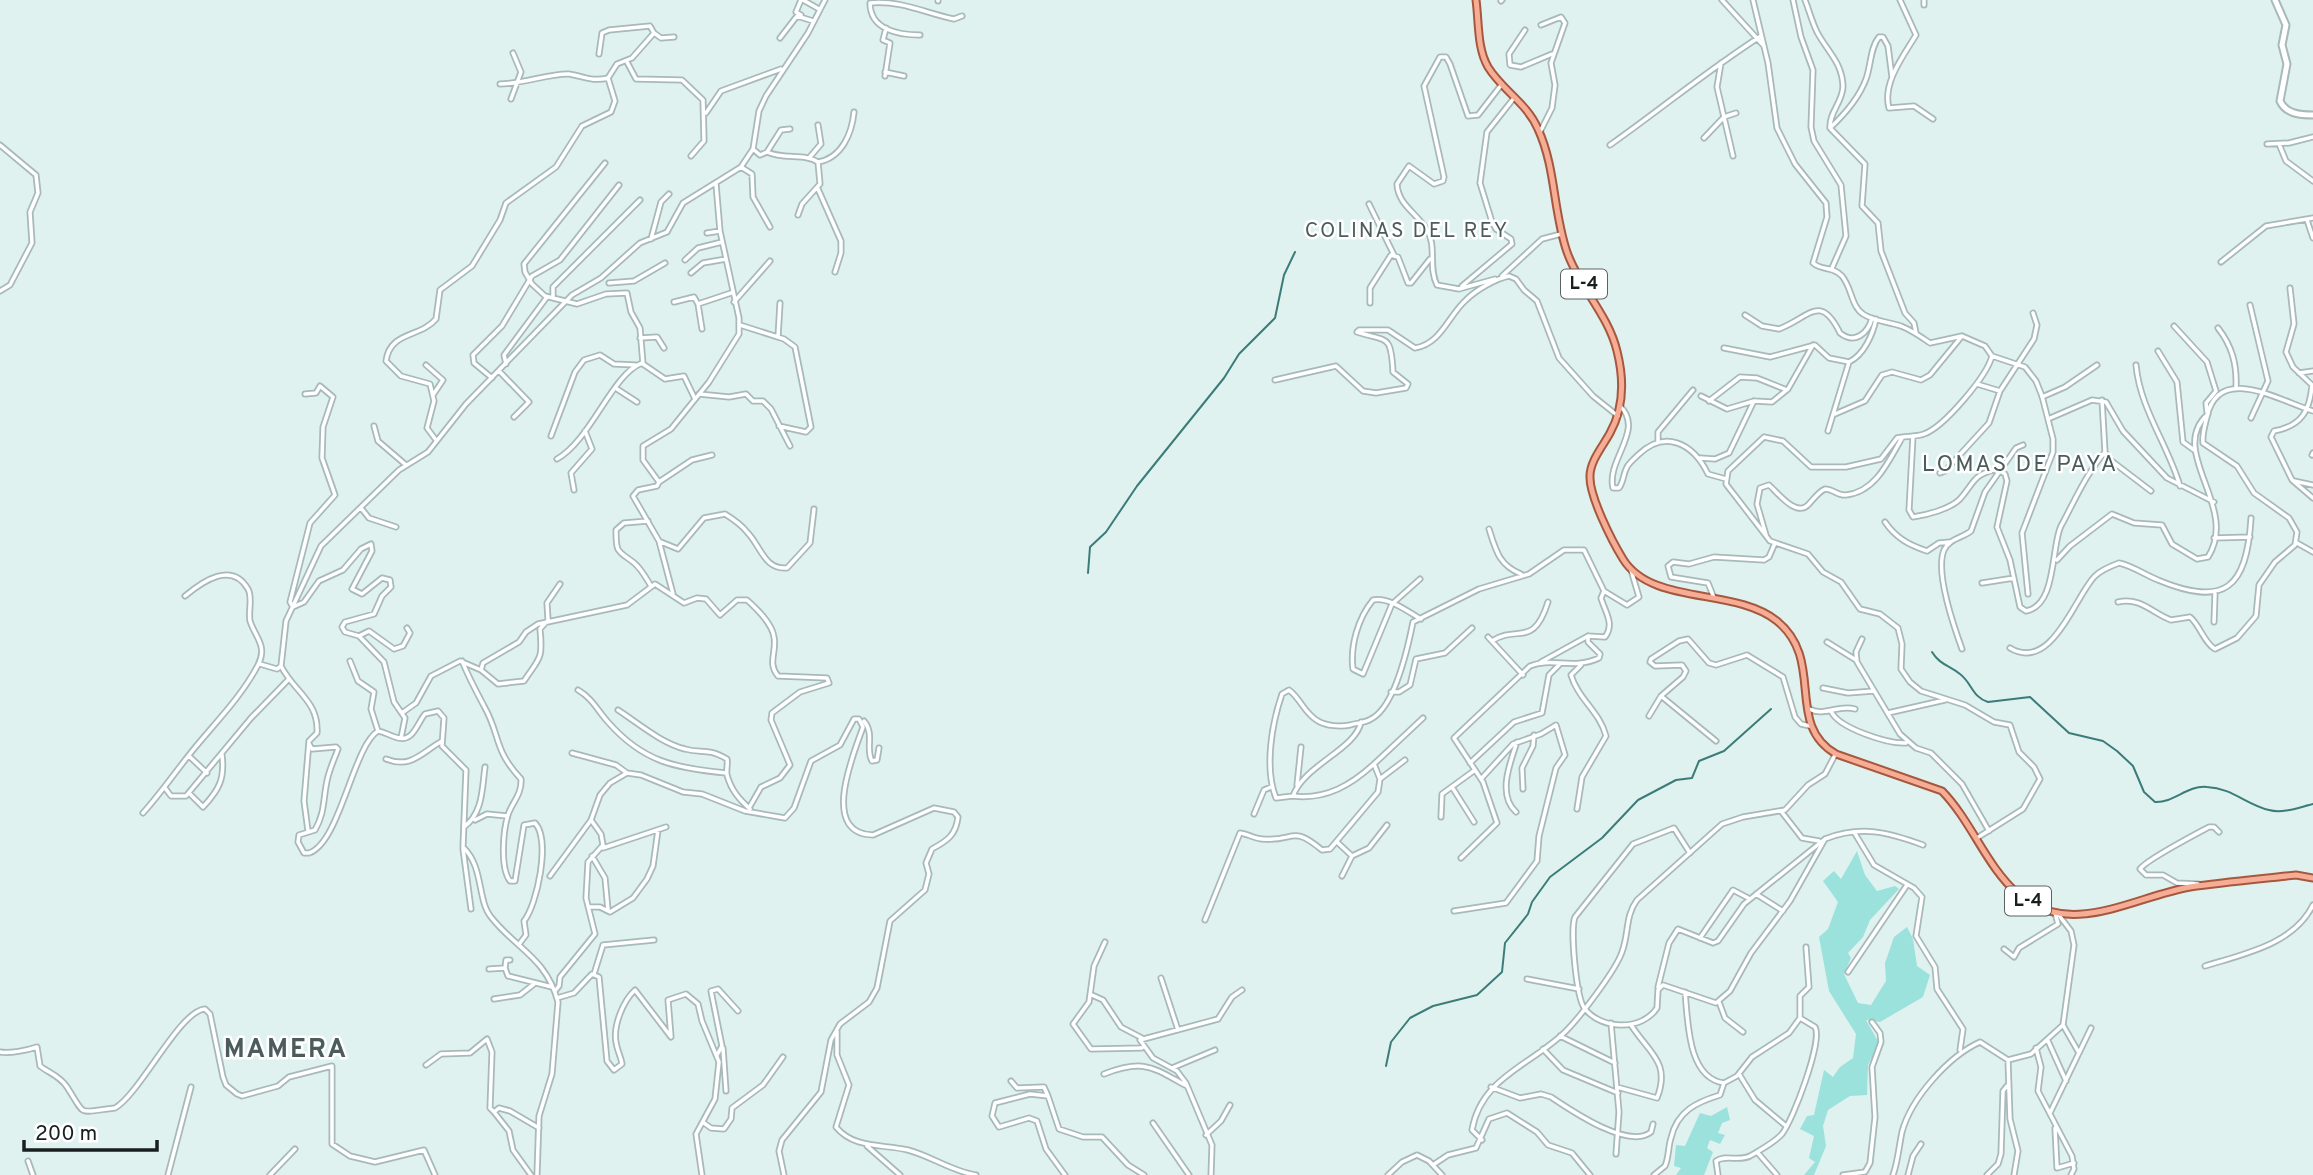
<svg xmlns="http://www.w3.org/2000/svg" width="2313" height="1175" viewBox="0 0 2313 1175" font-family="Overpass,sans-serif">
	<rect width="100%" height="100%" fill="#dff2f0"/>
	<path fill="#9be1dc" d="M1857,851L1865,875L1877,891L1895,886L1899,889L1870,920L1863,937L1848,953L1851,958L1844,974L1858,1003L1871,1005L1886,981L1885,963L1894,937L1907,927L1913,939L1917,966L1930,975L1923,997L1880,1022L1866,1020L1879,1043L1868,1065L1867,1095L1850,1096L1828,1110L1823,1126L1826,1146L1814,1175H1804L1815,1162L1809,1158L1814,1136L1800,1129L1807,1116L1814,1115L1824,1070L1833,1077L1840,1067L1853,1058L1856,1034L1829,991L1819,937L1828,929L1838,902L1823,881L1834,871L1841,879Z
		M1727,1107L1730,1120L1722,1123L1718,1133L1725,1135L1720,1144L1710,1140L1707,1148L1713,1152L1704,1175H1676L1681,1168L1674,1166L1676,1145L1685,1146L1700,1113L1711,1116Z"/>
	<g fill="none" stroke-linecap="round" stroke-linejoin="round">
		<path stroke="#3c7c78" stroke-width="2" d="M1088,573L1090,547L1106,532L1137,486L1224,378L1239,354L1275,318L1284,275L1295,252
			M1932,652C1940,665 1949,665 1960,674C1972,683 1972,697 1988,702L2030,697L2069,733L2103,741L2117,751L2133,766L2144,792L2155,802C2174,803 2187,785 2207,787C2232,788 2247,805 2269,810C2283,814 2300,807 2313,804
			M1386,1066L1391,1042L1410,1018L1433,1006L1477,995L1502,972L1505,943L1528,914L1532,902L1550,877L1602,838L1638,800L1676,780L1692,778L1699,761L1724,751L1771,709"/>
		<defs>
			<path id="street" d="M803,0L819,9
				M1722,0L1763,45
				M1753,0L1768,63L1777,128L1795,164L1826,203L1827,217L1813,263C1822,271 1833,266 1842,276C1852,288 1851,306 1863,314C1873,321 1889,322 1901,326C1911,330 1920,336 1930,343L1962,336L1985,346L1992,356L2025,367L2036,381L2042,396L2053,439V452L2022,533L2028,594
				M1793,0L1801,37L1813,70L1811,127L1814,141L1841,185L1846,236L1832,268
				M1805,0C1809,10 1812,22 1817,32C1827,51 1842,62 1843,86C1843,102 1829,112 1830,128L1865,164L1862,206L1878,223L1881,251L1905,313L1914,323L1916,333
				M1900,0L1916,35C1904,55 1882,83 1889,108L1914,106L1933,119
				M938,1V0
				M1501,1L1502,0
				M1924,5V0
				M801,15L796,12L801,0
				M1525,30L1509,54L1510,65L1521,67L1552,54
				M920,35C899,35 870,30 870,3C901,0 925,13 954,19L962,16
				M780,38L797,16L813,21
				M599,54L602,33L609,30L650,26L654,33
				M627,62L636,79L682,80L703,100L704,141L691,156
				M1721,63L1717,87L1733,156
				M885,72L904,76
				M885,76L890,43L883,40L886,28
				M500,84C522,84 551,73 569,74C583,76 592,82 608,78
				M511,99L521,72L513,53
				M706,113L721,91L781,69
				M1830,128C1845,114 1859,98 1866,79C1871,66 1870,48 1879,37H1883L1888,46L1892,77
				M1540,132L1552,108L1555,85L1551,63L1565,23L1561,17L1541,25
				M1704,138L1724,117L1736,113
				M2267,144L2289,143L2313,137
				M2279,144L2286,161L2313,181
				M0,145L36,175L38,193L30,212L32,243L10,285L0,291
				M1610,145C1661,109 1708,70 1761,36
				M753,149L760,155L767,152C784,160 805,153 818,162L820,184L802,204L798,215
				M767,152L781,130L790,129
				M809,158L821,144L818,125
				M818,162C842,158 852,133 854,112
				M605,163L524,264L525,272L532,284L545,296L577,304L606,294L627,293L631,312L640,328L643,364L665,379L684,376L695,399
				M741,167L752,174L753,197L770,227
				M818,189L841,241V253L835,272
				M1369,204L1394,255
				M2307,220L2313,238
				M707,233L720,231
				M651,239L661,202L669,194
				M685,260L698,248L722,242
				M2221,262L2266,226L2313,218
				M691,273L703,263L726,259
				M1502,276L1542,239L1561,234
				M1495,279L1459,289L1437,285C1428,268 1437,246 1427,230C1417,213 1398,205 1397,184L1409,166L1434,184L1443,181L1444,177L1424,86L1440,57H1446L1450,64L1468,116L1478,115L1502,84
				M609,283L634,281L665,263
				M1462,286L1512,244L1511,239L1496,229L1492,222L1480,183L1487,132L1514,98
				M2290,288L2294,324L2286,352L2293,367L2312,385C2310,410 2302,426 2274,431L2271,437L2292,480L2313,498
				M553,297V287L640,200
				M674,302L694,297L698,304L702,329
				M734,302L770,261
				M1370,303V288L1391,255L1398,257L1408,283H1411L1430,259
				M698,304L731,293
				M2250,305L2268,381L2251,418
				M1745,315L1762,326L1779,329C1809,318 1820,292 1840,333C1855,345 1868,333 1872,318
				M740,325L784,339L795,347L811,427L806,432L779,426
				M2174,326L2207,362L2216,391L2206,403L2207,412
				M2218,328C2232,346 2237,364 2236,387
				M778,337L780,303
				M640,338L657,337L664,348
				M1724,348L1770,357L1815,345L1829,358L1849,362C1864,355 1873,334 1876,319
				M2158,351L2177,382L2183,442L2194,450
				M506,364L504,355L547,297
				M426,365L443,380L433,395
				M2136,365C2140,409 2168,445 2180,486
				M499,371L529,402L514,417
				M2299,373L2313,371
				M492,378L474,363L473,355L502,326L532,276L560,260L619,185
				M1275,380L1336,366L1363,391L1376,393L1406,388L1408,384L1393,372C1391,333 1387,342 1357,332L1359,330H1388L1415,348C1441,344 1448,316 1466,300C1476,290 1495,279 1509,276L1516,279L1524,290L1537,301L1559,358L1593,396L1618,416
				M1977,384L2000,391
				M617,389L637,402
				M305,394L316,393L320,386L333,397L323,427L322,458L335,495L310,523L290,602L293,607L304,602L319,581L343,570L361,549L371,544L372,551L352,589L362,594L382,578L390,580L391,587L382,596L374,614L345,622L342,627L345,632L359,636L384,662L394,702L405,718L401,738
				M699,394L729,397L746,394L753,401H763L771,409L790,446
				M1701,396L1727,409L1754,401L1772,402L1788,389L1813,345
				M2042,397L2065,387L2097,365
				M2102,400L2105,452L2109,459L2151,491
				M1709,401L1740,377L1757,378L1787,390
				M1620,406C1645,430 1606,460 1613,488H1619C1624,481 1623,474 1627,467C1629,463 1634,459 1638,455C1665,429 1693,443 1708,474L1726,479
				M1835,414L1865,401L1882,375L1892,372L1921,380L1930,375L1962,336
				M2048,419L2092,400L2106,402L2123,431L2167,478L2214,502
				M374,426L378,441L406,465
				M1828,431L1849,362
				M551,436L575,372L584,360L600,355L614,364L635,365
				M1913,436L1909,510L1913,517C1927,515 1950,509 1960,499C1975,482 1972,475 1997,469L2005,474L2007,481L1997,527L2010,560L2020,607L2026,611C2057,606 2051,546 2061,526C2075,500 2086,474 2105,452
				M436,440L427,428L434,401L430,384L401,376L386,361C390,331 420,338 436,319L440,290L472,266L500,220L506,203L556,167L582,126L611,112L615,101L608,78L617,64L632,58L654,33L661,38L674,37
				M1658,441V432L1693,390
				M2312,455L2313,453
				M1700,458L1715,459L1729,453L1754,401
				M557,459C591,440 612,374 642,363
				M1940,473L1945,471L1989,423L2000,391L2034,339L2037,325L2033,313
				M2294,481L2313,485
				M659,482L692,460L712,455
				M574,490L571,473L592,449L585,431
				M361,508L369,518L396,527
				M648,521L624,523L616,530C616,553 617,550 633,562C641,568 646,578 651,586
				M1885,522C1896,538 1909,545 1927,551L1939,543L1950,542
				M1489,529C1496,551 1499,565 1521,574
				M1766,535L1757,504L1760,488L1769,485C1778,493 1796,517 1808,505C1814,499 1817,493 1825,489C1833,489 1838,496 1846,495C1876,492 1889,460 1902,438
				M2214,538L2250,537
				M661,542L678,549L704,518L725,514C733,519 741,524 747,532C761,546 764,570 787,568L810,543L814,509
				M2297,543L2313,552
				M2057,560L2070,546L2112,514L2134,523L2162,525L2172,544L2197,559L2208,557C2240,507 2166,451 2208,414
				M1420,579L1392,604L1363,674L1353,669C1350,646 1358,618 1373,600C1389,597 1407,611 1421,619
				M1982,583L2014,578
				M673,594L659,541L633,496L638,490L657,486L659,482L643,460V446L671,429L709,382L739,334V318L720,231L716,184
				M1714,598L1708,583L1671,577L1668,566L1673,562L1689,564L1714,557L1764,560L1769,557L1775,543
				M2118,602C2141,597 2152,613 2171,620L2190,617C2200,625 2204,643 2215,649L2237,638L2256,616L2259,585L2275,562L2295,545L2297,532L2289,518L2254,493L2237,466L2203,443C2202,434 2205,425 2207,417C2218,362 2282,402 2313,411
				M2214,622L2215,594
				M359,636L369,631L394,649L403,646L410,633L407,628
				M1488,637L1523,675
				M1862,639L1856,652L1857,662L1900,734L1916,748L1931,753L1962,784L1989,831
				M1492,641C1518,624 1533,649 1548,602
				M1827,642L1856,660
				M2010,648C2052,673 2075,596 2095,576C2100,571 2111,566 2119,563C2133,566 2145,575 2158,580C2225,608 2247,588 2251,518
				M1962,649C1954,627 1935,572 1944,550C1949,539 1962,538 1971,531L1985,492L2016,448L2023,445
				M350,661L358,681L374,692L371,709L378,731
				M462,661C469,678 476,691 484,706C501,736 493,749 521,779C522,795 512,802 508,815C503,831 500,868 510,881H515L524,825L535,823C551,840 537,905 524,921L526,935L520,943
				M1541,662L1588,636
				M260,664L277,669L281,666L286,621L321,546L399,470L428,452L466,404L572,295L601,278L640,243L667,232L683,203L741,167L753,149L759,111L766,96L808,33L825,0
				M281,666C294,692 319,701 317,733L309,741L304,801L308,831
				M481,670L483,663L519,642L526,632L538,624L627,605L655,584L684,603L697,598L706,599L720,615L737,600H747C757,609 772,623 774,637C777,652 767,663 778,676L827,678L829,683L800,692L772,713L771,720L790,765L780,778L761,787L749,808
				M1823,688L1848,693L1874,691
				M578,690C592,698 598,711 608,722C643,762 675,768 726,773
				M1391,692H1399L1410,685L1416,659L1445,653L1472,628
				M1661,696L1716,741
				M1809,709C1825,717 1838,704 1855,709
				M618,710C638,723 661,743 685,749C702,754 706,747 727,759C728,765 726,770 727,775C731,790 739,799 750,809
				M1831,711C1838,728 1888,744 1906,743
				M402,713L416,703L431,676L460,661L481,670L498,684L524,681C540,657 543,660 540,629L548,620L547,603L560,584
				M1888,713L1945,700
				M1649,716L1661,696L1683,677L1686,671L1682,665L1655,666L1650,662L1651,659L1679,641L1688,639L1709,663L1716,665L1747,655L1783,677L1795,717L1801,724L1810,726
				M864,721C875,734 865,749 872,761L877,760L879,748
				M1361,722C1356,749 1304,765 1293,796L1276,798C1264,768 1272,723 1282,694L1289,690C1301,699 1304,713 1318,721C1326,726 1341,727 1350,725C1356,723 1365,723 1371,719C1395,707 1408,647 1413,622L1479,589L1529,574L1564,550H1584L1604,591L1627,605L1639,597L1631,570
				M378,731C385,732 388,735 395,737C413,744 416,725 425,714L438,711L444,718L442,746L466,770L463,847C484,867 477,900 491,917C516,949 546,957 558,1002L552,1074L539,1116L537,1175
				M309,744L312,749L336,747L338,749C334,760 329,770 327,781C323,799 325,813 315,830L299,835L298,842L304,853H309C340,843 353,746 378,731
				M572,753L616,765L627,773
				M189,756L207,773
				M386,759C411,769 421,753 442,741
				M1470,763L1514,722L1542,713L1549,675L1559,665
				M1374,764L1423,718
				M1380,779L1405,760
				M1297,785L1301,747
				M1452,787L1474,822
				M165,788L171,796H186L251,718L288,680
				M1523,789L1522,768L1533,746L1534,735
				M189,793L203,807C219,790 225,779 222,755
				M1577,809L1582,777L1606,736C1600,712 1578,699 1571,675L1581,665
				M1781,811L1802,838L1819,841
				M1516,812C1497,795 1510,763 1517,742
				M143,813C161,793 176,771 193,750C215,723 242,696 258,665C268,646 255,637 250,621C248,611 253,598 248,589C232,561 203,581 185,596
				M1254,814L1264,790L1271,787
				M1441,817L1442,794L1475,770
				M475,820L487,814L507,816
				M464,827C483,813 482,789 485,767
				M1854,832L1874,865L1914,888L1922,897L1916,936L1935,967L1937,989L1963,1029L1960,1050
				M1977,838L2023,809L2040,779L2034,767L2019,752L2010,725L1994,722L1965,705L1921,691L1910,682L1901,669L1902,644L1898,628L1880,614L1860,609L1841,582L1823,572L1808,554L1770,541L1726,484L1728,471L1764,437L1783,441L1811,467H1846L1881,459L1897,438C1905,436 1916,437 1924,434C1944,427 1987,376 1992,356
				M1337,842L1352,856
				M603,848L666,827
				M463,849L471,909
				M1690,853L1674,828L1633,844L1575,917C1570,928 1576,999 1585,1009C1602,1030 1642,1031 1657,1008L1658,990L1663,985L1716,1003L1730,991L1751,953L1790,901L1825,839
				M592,856L605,878L608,910
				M1461,858L1497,823L1483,782L1454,738L1530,666C1551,657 1574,670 1599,658L1600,654L1588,642V636L1605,637C1615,624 1605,612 1601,598L1604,591
				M550,876L591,820L600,795L610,783L627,773L641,775L683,792L702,794L745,811L785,818L794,808L811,761L840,745L854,719H859L863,727C854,753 819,834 873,835L934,808L954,812L958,817C956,835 947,841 932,849L926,863L929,874L925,890L890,921L877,988L869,1002L840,1024L831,1040L821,1092L782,1140L779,1151L784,1175
				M1342,876L1352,856L1369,848L1387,825
				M2198,884L2177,883L2163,875H2146L2140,869C2146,860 2196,834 2209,827H2214L2219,832
				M1756,894L1783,911
				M590,907H600L610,912L633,898L647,879L653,866L658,830
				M1454,911L1506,903L1537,861L1539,836L1556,768L1565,755L1556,725L1541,734L1513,744L1481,779
				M1205,920L1240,833C1248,834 1255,839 1262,839C1295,842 1291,824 1322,850L1330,849L1378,792L1380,779L1374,764C1351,785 1326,800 1293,796
				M1700,938L1733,890L1750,899
				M1105,942L1094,966L1089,1002L1073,1024L1091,1049L1142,1048
				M2004,949L2014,957L2019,948L2058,924L2055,913
				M2205,966C2244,954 2294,944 2313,905
				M505,968L506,960H510
				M489,969L505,968L508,976L552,987
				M1848,972L1907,885
				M594,974L603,945L654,940
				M1161,978L1178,1030
				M1527,979L1579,989
				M1658,987L1669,943L1678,929L1713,943L1718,941L1744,904L1825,839C1861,825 1888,832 1923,845
				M555,991L559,986L560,977L595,934L586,898L588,862L603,845L601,834L591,820
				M1685,992C1688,1020 1687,1078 1724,1083
				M1092,995L1103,1000L1121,1027L1142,1038
				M557,998L574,993L592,974L599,977L607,1061L614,1070L622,1064C621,1057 617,1050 616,1042C613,1026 623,1001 635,990L671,1037L668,1000L686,994L698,1004L702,1021L719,1062L715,1099L696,1134L702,1175
				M494,999L520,995L534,984
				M1719,1002L1725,1018L1743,1032
				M1611,1023L1619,1112L1616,1154
				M2063,1025L2079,1053
				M837,1031V1055L849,1085L836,1127C854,1149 883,1144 908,1150C931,1156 953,1172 976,1175
				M1560,1036L1615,1063
				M2048,1041L2066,1081
				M723,1048L726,1091
				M2036,1048L2041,1067L2038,1091L2072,1156L2074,1169L2071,1175
				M1543,1049L1563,1070L1618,1093
				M0,1052C9,1054 28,1050 37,1047L40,1066C49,1073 60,1076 67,1087C87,1118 76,1112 115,1108C140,1094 180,1010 205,1009L210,1014L223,1077L226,1085L237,1094L242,1096L278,1086L289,1077L332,1066V1144L350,1156L375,1162L424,1150L435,1175
				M717,1055L722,1046L711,991L718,989L738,1011
				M2008,1060L2010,1119L2018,1151L2014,1175
				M426,1065L441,1054L470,1053L487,1039L492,1052L490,1108L494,1112L499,1108L510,1111L539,1128
				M1172,1068L1215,1050
				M1104,1074C1145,1058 1153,1068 1187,1086
				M1739,1074L1755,1100L1786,1126
				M1011,1081L1017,1088L1044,1087L1048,1096
				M1724,1083L1737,1076L1752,1057L1789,1033L1800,1018V996L1809,987L1806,947
				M1491,1087L1520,1098L1541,1094L1551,1097C1572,1111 1629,1150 1651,1132L1653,1124
				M1617,1087L1657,1098C1671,1062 1649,1053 1631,1025
				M494,1112L509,1131L513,1150L531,1175
				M2050,1113L2091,1028
				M704,1123L711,1128L724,1129L731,1119L732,1108L763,1085L783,1057
				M1153,1123L1189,1175
				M2055,1128L2057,1168L2074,1163
				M1206,1135L1221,1121L1230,1105
				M1482,1140L1472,1130C1481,1077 1532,1065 1566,1031C1580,1017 1616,970 1622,952C1629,934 1625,916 1637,900L1722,824L1743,817L1785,810L1808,785L1825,774L1835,755
				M867,1146L900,1175
				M1757,1152L1777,1175
				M28,1161L33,1175
				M1433,1165L1448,1155L1476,1148L1489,1119L1507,1113L1537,1132L1548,1145L1572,1153L1590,1175
				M168,1175L191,1087
				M270,1175L295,1149
				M1065,1175L1046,1149L1037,1121L1029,1118L999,1127L992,1116L995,1103L1030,1094L1048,1096L1059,1129L1083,1137H1102L1128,1165L1144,1175
				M1211,1175L1212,1145L1186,1083L1177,1071L1153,1058L1140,1040L1218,1019L1232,997L1242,990
				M1388,1175L1402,1162L1417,1155L1429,1161L1442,1175
				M1654,1175L1665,1166C1669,1157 1668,1147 1671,1138C1677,1111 1697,1102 1720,1095L1724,1083
				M1718,1175L1716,1161C1727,1154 1738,1162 1750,1156C1760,1150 1774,1143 1782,1134C1793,1120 1823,1041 1815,1027L1800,1018
				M1843,1175L1865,1172L1870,1163L1875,1117L1872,1067L1881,1042L1880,1033L1872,1022
				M1893,1175C1898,1161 1899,1146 1902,1132C1911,1098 1949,1056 1980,1042L2008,1060L2031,1054L2063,1025L2074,945L2071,931L2058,914
				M1908,1175L1913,1156L1921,1144
				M1987,1175L1998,1164L2001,1154L2003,1091L2007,1086"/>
			<path id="secondary" d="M2275,0L2286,25L2282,45L2287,64L2280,101C2286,114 2300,115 2313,115"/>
			<path id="primary" d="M1476,0C1479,22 1477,48 1488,67C1502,90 1527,103 1538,129C1556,168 1553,212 1567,252C1579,287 1608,314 1617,351C1624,379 1624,408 1610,433C1603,446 1590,461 1590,476C1589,496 1612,541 1623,559C1652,606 1735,587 1777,621C1826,661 1784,724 1836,754L1942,791C1972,822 1986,866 2018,894C2070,939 2133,897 2190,887C2225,882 2260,879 2296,875L2313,878"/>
		</defs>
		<use href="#street" stroke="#a7b9b8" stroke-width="7"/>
		<use href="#secondary" stroke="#a7b9b8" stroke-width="9"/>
		<use href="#primary" stroke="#a6583e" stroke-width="9"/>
		<use href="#street" stroke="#fff" stroke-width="3.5"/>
		<use href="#secondary" stroke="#fff" stroke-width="5"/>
		<use href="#primary" stroke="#f7ad95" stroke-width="5"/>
	</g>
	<g text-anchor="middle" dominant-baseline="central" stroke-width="5" stroke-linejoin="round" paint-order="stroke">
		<g fill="#fff" stroke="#5d6262" stroke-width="2">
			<rect x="1561" y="269.5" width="46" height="29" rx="5"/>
			<rect x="2005" y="886.5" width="46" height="29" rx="5"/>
		</g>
		<g font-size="18" font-weight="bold" fill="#181f1e">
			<text x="1584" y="284">L-4</text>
			<text x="2028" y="901">L-4</text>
		</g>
		<g font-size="21" letter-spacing="2" fill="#4b5c5a" stroke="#fff">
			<text x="1407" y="231">COLINAS DEL REY</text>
		</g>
		<g font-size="23" letter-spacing="2" fill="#4b5c5a" stroke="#fff">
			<text x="2020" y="465">LOMAS DE PAYA</text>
		</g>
		<g font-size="26" font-weight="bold" letter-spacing="2" fill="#4b5c5a" stroke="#fff">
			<text x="286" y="1050">MAMERA</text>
		</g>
	</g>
	<path d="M24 1140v10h133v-10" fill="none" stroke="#181f1e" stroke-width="3.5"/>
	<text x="35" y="1140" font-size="21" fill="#181f1e" stroke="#ffffff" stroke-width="5" paint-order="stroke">200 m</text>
</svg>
